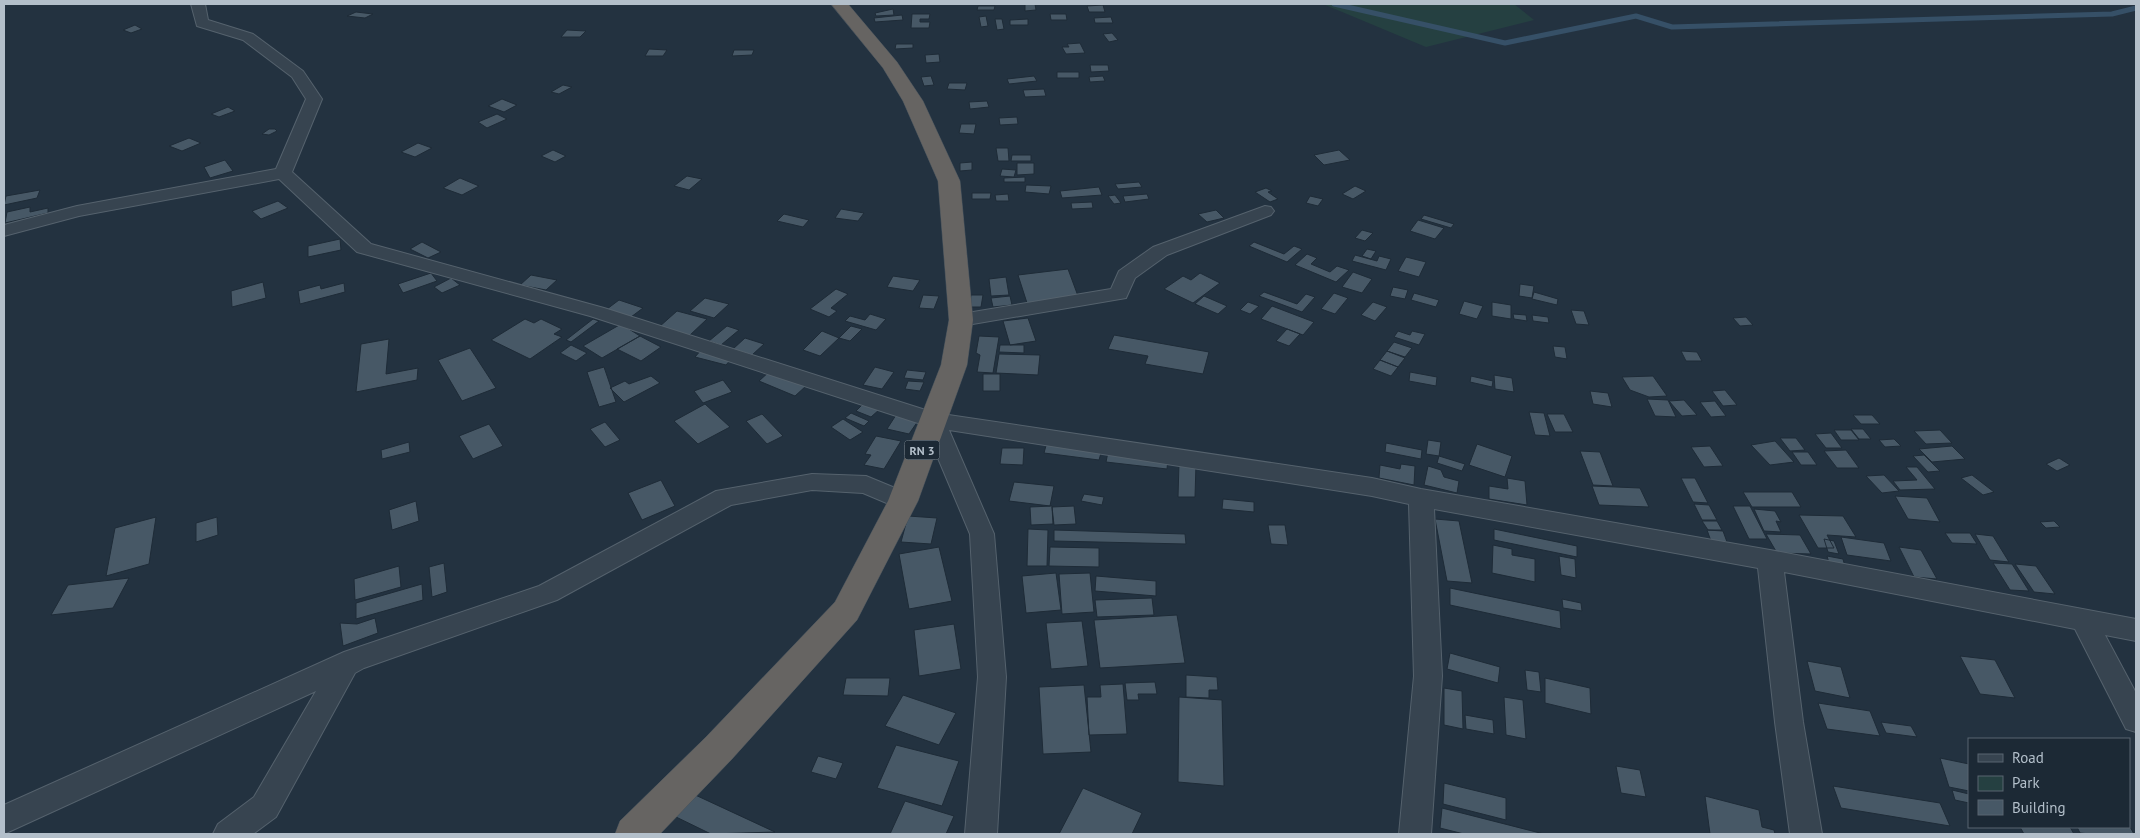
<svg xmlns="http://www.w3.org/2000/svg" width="2140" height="838" viewBox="0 0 2140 838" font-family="'PT Sans',sans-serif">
	<rect width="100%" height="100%" fill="#233240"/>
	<path fill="#254041" d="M1323,4H1514L1534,20L1426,47Z"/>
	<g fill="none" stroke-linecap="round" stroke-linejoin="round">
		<path stroke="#365067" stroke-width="5" d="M1334,4L1505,43L1636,16L1672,27L2112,14L2136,8"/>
	</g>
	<path fill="#475866" stroke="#1e2b37" d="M1025,4H1035L1036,10L1025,11Z
		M1103,5L1105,12H1089L1087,6Z
		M978,6H995L994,10H977Z
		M893,9L894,15L876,16L875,13Z
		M356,12L373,14L365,18L347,16Z
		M912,14H930L929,19H920V22H930L929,28H911Z
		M1050,14H1066L1067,20H1051Z
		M902,15L903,20L875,22L874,18Z
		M986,16L988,26L981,27L979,17Z
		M1111,17L1113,23H1095L1094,18Z
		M995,19H1002L1004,29L997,30Z
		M1028,19V25H1010V20Z
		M135,25L142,29L131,33L123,30Z
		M567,30L586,31L580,37H561Z
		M1112,33L1118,40L1109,42L1103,34Z
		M1080,43L1085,53L1066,54L1062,47H1069L1067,44Z
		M896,44H913V48L895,49Z
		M649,49L667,50L663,56H645Z
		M734,50H754L752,55L732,56Z
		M939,54L940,62L926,63L925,55Z
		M1090,65H1108L1109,71L1091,72Z
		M1057,72H1079V78H1057Z
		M931,76L934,85L924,86L921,77Z
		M1034,76L1037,81L1009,84L1007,79Z
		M1103,76L1105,81L1090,82L1089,77Z
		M949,83H967L965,90L947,89Z
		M563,85L572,87L559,94L551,92Z
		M1044,89L1046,96L1025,97L1023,90Z
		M502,99L517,105L504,112L488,106Z
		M987,101L989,107L970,109L969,102Z
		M228,107L235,111L219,117L211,114Z
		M497,114L507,119L487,128L478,122Z
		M1017,117L1018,124L1000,125L999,118Z
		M961,124H976L974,134L959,133Z
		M269,129H275L277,131L269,135L262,134Z
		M189,138L201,143L182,151L169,146Z
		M418,143L432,148L415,157L401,152Z
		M996,148H1008L1009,161H998Z
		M553,150L566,156L555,162L541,156Z
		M1339,150L1350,160L1324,165L1314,155Z
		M1012,155H1031V161H1011Z
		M225,160L233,171L210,178L204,167Z
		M972,162V170L960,171V163Z
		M1017,163H1034V174L1017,175Z
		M1002,169L1016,170L1014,177L1000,176Z
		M687,176L702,179L689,190L674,186Z
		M1025,177V182H1004V178Z
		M460,178L479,186L462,195L443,188Z
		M1139,182L1142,187L1118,189L1115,184Z
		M1026,185L1051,186L1049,194L1025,192Z
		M1355,186L1366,191L1353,199L1342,194Z
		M1099,187L1102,195L1062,198L1060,191Z
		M1266,188L1272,191L1268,192L1278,199L1270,202L1255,192Z
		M40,190L37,198L4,205L6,196Z
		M972,193H991L990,199H972Z
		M1008,194L1009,201H996L995,195Z
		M1147,194L1149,199L1125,202L1123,196Z
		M1115,195L1121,203L1114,204L1108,196Z
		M1310,196L1323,199L1318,206L1306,203Z
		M278,201L288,208L261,219L252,211Z
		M1092,202L1093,208L1072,209L1071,203Z
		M30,207V212L48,208V213L5,223L7,212Z
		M841,209L864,213L858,221L835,218Z
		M1216,210L1224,218L1207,222L1198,214Z
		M784,214L809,220L803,227L777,221Z
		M1424,215L1454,224L1451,228L1421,219Z
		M1418,220L1444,228L1435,239L1410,231Z
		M1362,230L1373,233L1365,241L1355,238Z
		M340,239L341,250L308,257V246Z
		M422,242L441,252L428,258L410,249Z
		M1254,242L1284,254L1294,246L1302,249L1287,262L1249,246Z
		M1367,249L1376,251L1371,259L1362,256Z
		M1307,254L1317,258L1311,264L1330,272L1337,266L1349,270L1336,282L1295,265Z
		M1355,255L1377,261L1379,256L1391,259L1386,270L1352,261Z
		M1406,257L1426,262L1419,277L1398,271Z
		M1068,269L1078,296L1027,303L1018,275Z
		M1353,272L1372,279L1362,293L1342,287Z
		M431,273L437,281L403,293L398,284Z
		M1200,273L1220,283L1193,303L1164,289L1183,276L1191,280Z
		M531,275L557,280L546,290L520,285Z
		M893,276L920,280L913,291L887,287Z
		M1006,277L1009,295L991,296L989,279Z
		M451,278L460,285L442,293L434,287Z
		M263,282L266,298L232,307L231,291Z
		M344,283L345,292L300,304L298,291L320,285L321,289Z
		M1520,284L1534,286L1532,298L1519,296Z
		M1393,287L1408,290L1405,299L1390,296Z
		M836,289L848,294L831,308L837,311L829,317L810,309Z
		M1264,292L1297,304L1306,294L1315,297L1302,312L1259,296Z
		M1534,292L1558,299L1557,305L1532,299Z
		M1334,293L1348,298L1335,314L1321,309Z
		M1414,293L1439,300L1436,307L1411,300Z
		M923,295L939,296L934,309L919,308Z
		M971,295H983L981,307H969Z
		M1010,296L1012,305L993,307L991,298Z
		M1204,296L1227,306L1218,314L1195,304Z
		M705,298L729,304L714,318L690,311Z
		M619,300L643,308L631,317L607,309Z
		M1464,301L1483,306L1477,319L1459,314Z
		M1248,302L1259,306L1250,314L1240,310Z
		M1373,302L1387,307L1375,321L1361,315Z
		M1492,302L1511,305V319L1492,316Z
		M1272,306L1314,322L1303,335L1261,319Z
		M1571,310L1584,311L1589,325L1576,324Z
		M677,311L707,319L689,336L659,327Z
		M870,314L886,319L876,330L845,321L850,316L865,320Z
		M1513,314L1526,315L1527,321L1514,319Z
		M1532,315L1548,317L1549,323L1533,321Z
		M1746,317L1753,325L1740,326L1733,318Z
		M1028,318L1036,341L1010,345L1003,321Z
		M525,319L534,323L541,319L562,329L554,334L562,337L530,359L491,340Z
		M593,319L599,321L571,342L566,340Z
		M621,324L640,336L602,358L583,346Z
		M727,326L739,330L721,345L709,341Z
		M851,326L862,329L850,341L839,338Z
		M1287,329L1300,334L1289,346L1276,341Z
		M822,331L839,338L820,356L803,350Z
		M1398,331L1410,335L1412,331L1425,334L1419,345L1394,337Z
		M1114,335L1209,352L1203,374L1145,364L1148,356L1108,349Z
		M640,336L661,347L641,361L617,349Z
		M979,336L999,337L993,373L977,372L980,355L976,353Z
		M745,338L764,344L752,355L733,349Z
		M389,339L386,374L418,368L417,380L356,392L361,344Z
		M1394,342L1412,348L1405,357L1387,351Z
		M571,345L587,353L576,361L560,353Z
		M1000,345H1024V353L999,352Z
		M1553,346L1565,347L1567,359L1555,357Z
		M470,348L496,388L462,401L438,360Z
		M702,349L733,357L726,365L695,357Z
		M1387,351L1405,358L1398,367L1380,360Z
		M1681,351L1697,352L1702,361H1686Z
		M999,354L1040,355L1038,375L996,373Z
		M1380,360L1398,367L1391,376L1373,369Z
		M604,367L616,402L599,407L587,372Z
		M875,367L894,372L882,389L863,385Z
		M907,370L926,372L923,380L904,378Z
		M770,371L806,386L795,396L759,381Z
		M1410,372L1437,377L1436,386L1409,381Z
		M983,374H1000V391H983Z
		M1494,375L1512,378L1514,392L1495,389Z
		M651,376L660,383L624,402L610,388L625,381L629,384Z
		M1471,376L1493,381L1492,387L1470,382Z
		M1653,376L1667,396L1649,397L1630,390L1622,377Z
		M723,380L732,392L703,403L694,391Z
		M908,381L924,382L920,391L905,389Z
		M1725,390L1737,405L1723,406L1712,391Z
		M1590,391L1608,393L1612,407L1593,404Z
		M1647,399L1668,400L1676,417L1655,416Z
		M1684,400L1697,415L1682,416L1669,401Z
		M1715,401L1726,416L1711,417L1700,402Z
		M865,402L880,409L871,417L856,411Z
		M705,404L730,427L698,444L674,421Z
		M1529,412L1544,413L1550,436L1535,435Z
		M851,413L869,421L864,426L845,418Z
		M762,414L783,436L767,444L746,421Z
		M1547,414H1564L1573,432H1555Z
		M896,415L918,421L909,434L887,429Z
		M1853,415H1872L1880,424H1861Z
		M843,419L863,432L850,440L831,427Z
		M605,422L620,440L605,447L590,429Z
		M489,424L503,446L473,459L459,436Z
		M1851,429H1863L1871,439H1859Z
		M1834,430H1851L1859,440H1841Z
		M1940,430L1952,443L1926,444L1914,431Z
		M1831,433L1842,448H1826L1815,434Z
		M876,436L901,441L884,469L864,465L871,455L865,454Z
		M1048,438L1103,446L1099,460L1044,453Z
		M1780,438H1796L1805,450L1790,451Z
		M1894,439L1901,446L1885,447L1879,440Z
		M1428,440L1441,442L1439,456L1426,454Z
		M1775,441L1794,462L1770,465L1751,445Z
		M409,442L410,452L382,459L381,450Z
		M1386,443L1422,450L1421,459L1385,452Z
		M1477,444L1512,456L1505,477L1469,465Z
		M1710,446L1723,466L1704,467L1691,447Z
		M1952,446L1965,459L1932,462L1919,449Z
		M1002,448H1024L1023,465L1000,464Z
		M1846,450L1859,468H1837L1824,451Z
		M1580,451L1600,452L1613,486L1593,485Z
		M1108,452L1168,459L1167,469L1106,462Z
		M1792,452H1808L1817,465H1801Z
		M1924,455L1940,471L1928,472L1913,456Z
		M1439,456L1465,464L1462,471L1437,463Z
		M2059,458L2070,465L2057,471L2046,464Z
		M1179,463L1196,464L1195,497H1178Z
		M1401,464L1415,466L1414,485L1379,478L1380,465L1400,469Z
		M1428,466L1441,470L1444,477L1459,481L1457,493L1424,485Z
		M1906,467H1917L1935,489L1900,490L1893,481L1917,480Z
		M1884,475L1899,491L1882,493L1866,476Z
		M1972,475L1994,492L1983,495L1961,478Z
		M1507,478L1525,481L1527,505L1489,499V486L1508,489Z
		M1681,478H1695L1708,503L1693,502Z
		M661,480L675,506L642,520L628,493Z
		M1014,482L1054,486L1050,506L1009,501Z
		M1592,486L1640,488L1649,507L1599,505Z
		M1743,492H1792L1801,507H1752Z
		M1084,494L1104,497L1102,505L1081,501Z
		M1895,496L1927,498L1940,522L1908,519Z
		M1223,499L1254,502V512L1222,509Z
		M416,501L419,521L392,530L389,510Z
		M1694,504L1709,505L1717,520H1702Z
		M1052,506L1053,524L1031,525L1030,507Z
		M1074,506L1076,524L1054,525L1052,507Z
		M1733,506H1750L1767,539H1749Z
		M1754,509L1775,511L1781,522L1776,521L1781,532L1764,531Z
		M1799,515L1843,516L1856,537L1827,535L1834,548H1818Z
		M908,516L937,518L931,544L901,542Z
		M156,517L149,564L106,576L115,528Z
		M217,517L218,535L196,542V523Z
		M1435,519L1459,521L1472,583L1447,581Z
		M1702,521H1717L1722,530H1708Z
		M2054,521L2060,527L2046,528L2040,522Z
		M1268,525H1285L1288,545L1271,544Z
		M1028,529L1048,530L1047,566H1027Z
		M1494,529L1577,546V557L1494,540Z
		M1054,530L1185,534L1186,544L1054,541Z
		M1707,530L1723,531L1727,542L1711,541Z
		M1945,533H1970L1977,544L1952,543Z
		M1766,534L1800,535L1811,554L1777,553Z
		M1975,534L1993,536L2009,562L1990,560Z
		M1841,537L1884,543L1891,561L1847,555Z
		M1824,539L1834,541L1839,554L1828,552Z
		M1493,545L1512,549V555L1535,559V582L1492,573Z
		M939,547L952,601L909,609L899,554Z
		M1050,547L1099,548V567L1049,566Z
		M1899,547L1921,550L1937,579L1914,577Z
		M1559,556L1575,559L1576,578L1561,575Z
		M1827,556L1843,559L1845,567L1829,563Z
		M444,563L447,592L432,597L429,567Z
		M1993,563L2012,564L2029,591L2010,590Z
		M2015,564L2036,566L2055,594L2034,592Z
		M399,566L401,587L355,600L354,579Z
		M1056,573L1061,610L1026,613L1022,576Z
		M1090,573L1094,612L1062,614L1059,574Z
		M1096,576L1156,581V596L1095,591Z
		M129,578L113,608L51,615L68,585Z
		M422,584L423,600L356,619V603Z
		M1450,588L1560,611L1561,629L1450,605Z
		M1152,598L1154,615L1097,617L1095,600Z
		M1562,599L1581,603L1582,611L1563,608Z
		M1177,615L1185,663L1100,668L1094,620Z
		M375,618L378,633L343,646L340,623L357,624Z
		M1082,621L1088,666L1051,669L1046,623Z
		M954,624L961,669L919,676L914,630Z
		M1450,653L1500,667L1498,683L1447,669Z
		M1960,656L1995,660L2015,698L1980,694Z
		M1807,661L1841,667L1850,698L1815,691Z
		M1525,670L1539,672L1541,692L1527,690Z
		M1186,675L1217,677L1218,690H1209V698L1186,697Z
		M846,678H890L888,696L843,695Z
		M1545,678L1590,688L1591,714L1545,703Z
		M1155,682L1157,694H1138L1139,700H1127L1125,683Z
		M1123,684L1127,734L1089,735L1087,697H1101L1100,685Z
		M1084,685L1091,752L1043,754L1039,687Z
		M1444,688L1462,691L1463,729L1444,725Z
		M903,695L956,713L939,745L885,726Z
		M1179,697L1222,700L1224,786L1178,782Z
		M1504,697L1523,700L1526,739L1506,735Z
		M1818,703L1870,711L1880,736L1827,729Z
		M1465,715L1493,720L1494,734L1466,729Z
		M1881,722L1911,726L1917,737L1886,733Z
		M896,745L959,761L942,806L877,788Z
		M818,756L843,763L836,779L811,772Z
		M1940,758L1969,764V791L1949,787Z
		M1616,766L1640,770L1646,797L1621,793Z
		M1444,783L1506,798V820L1443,804Z
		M1833,786L1940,803L1950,826L1841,808Z
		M1083,788L1142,813L1132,834H1059Z
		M1952,790L1969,794V803L1955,800Z
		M691,793L775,832L711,834L674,816Z
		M1705,796L1759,810L1762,827L1774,830L1775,834H1710Z
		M905,801L954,816L946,834H890Z
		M1442,808L1544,834H1464L1440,828Z
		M2129,825L2134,834H2090L2080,833L2077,827H2129Z
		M2020,827H2070L2074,834H2024Z"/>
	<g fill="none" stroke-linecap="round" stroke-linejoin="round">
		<defs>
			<path id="minor" d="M191,4H205L208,20L253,34L303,71L322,99L292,172L371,244L604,308L935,413L1372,478L1421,489L1770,550L2136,619V641L2105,635L2136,693V732L2126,729L2075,629L1784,572L1803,722L1822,834H1790L1775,722L1758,568L1434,509L1442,676L1431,834H1399L1414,676L1409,504L1372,496L949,430L994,534L1006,677L997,834H965L978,677L970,534L924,425L590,316L357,252L279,179L79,216L4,236V225L77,206L276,169L306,99L292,77L243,40L197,26Z
				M1265,206L1271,207L1274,211L1271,215L1167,255L1135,278L1126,298L961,326L954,324L951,320L954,316L961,314L1111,289L1119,271L1153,247Z
				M812,474L866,476L912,495L915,501L912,507L903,510L863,493L812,490L731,505L557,600L364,668L355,673L276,817L253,834H213L218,824L254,797L316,691L4,834V805L344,652L539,586L716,491Z"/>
			<path id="trunk" d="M831,4H848L897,62L923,101L960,181L973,320L967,365L918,501L857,620L732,759L660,834H615L620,821L706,737L835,602L888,501L941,365L949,320L938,181L903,101L883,68Z"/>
		</defs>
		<use href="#minor" stroke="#55626d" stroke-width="2"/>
		<use href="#trunk" stroke="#424f5a" stroke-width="1"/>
		<use href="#minor" fill="#374450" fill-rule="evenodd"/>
		<use href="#trunk" fill="#666462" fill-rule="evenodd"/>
	</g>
	<g text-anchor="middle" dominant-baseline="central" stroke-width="4" stroke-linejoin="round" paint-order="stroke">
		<rect fill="#1c2935" stroke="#86929d" stroke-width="1" x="904.5" y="440.5" width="35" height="19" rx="4"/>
		<g font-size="12" font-weight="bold" fill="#b3bfca">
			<text x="922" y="450">RN 3</text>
		</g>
	</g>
	<rect width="2140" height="838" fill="none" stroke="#b3bfca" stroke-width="10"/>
	<rect x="1968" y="738" width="162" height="90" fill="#1c2935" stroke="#586571"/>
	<rect x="1978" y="754" width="25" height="8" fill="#374450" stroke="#586571"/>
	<text x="2012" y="763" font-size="15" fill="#b3bfca">Road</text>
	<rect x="1978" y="776" width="25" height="15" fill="#254041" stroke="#586571"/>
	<text x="2012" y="788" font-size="15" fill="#b3bfca">Park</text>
	<rect x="1978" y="800" width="25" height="15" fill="#475866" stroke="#586571"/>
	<text x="2012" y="813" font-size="15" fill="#b3bfca">Building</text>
</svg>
